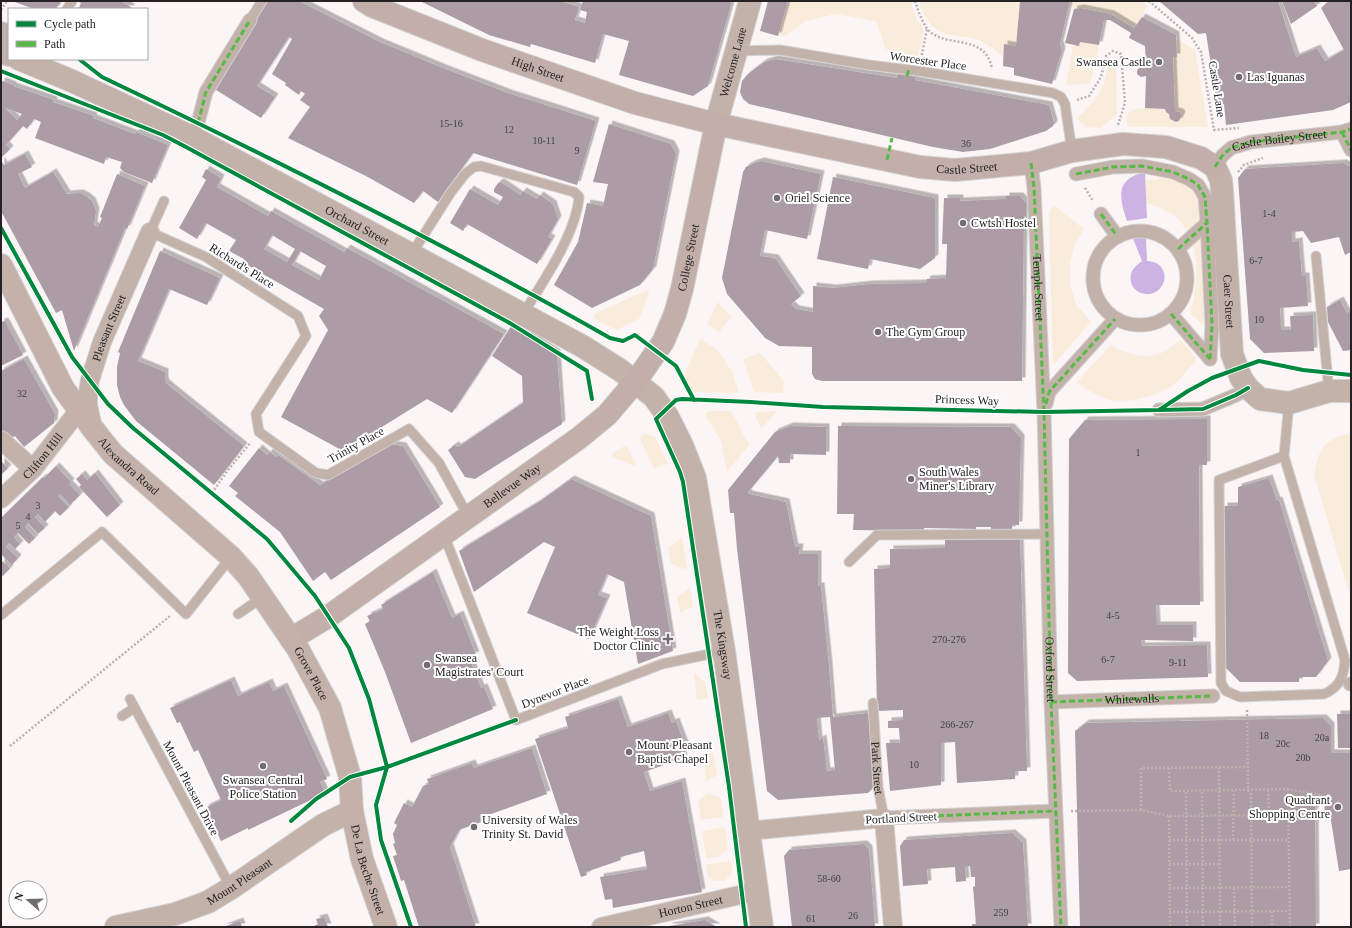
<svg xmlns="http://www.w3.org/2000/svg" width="1352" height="928" viewBox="0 0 1352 928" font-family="Georgia,serif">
	<defs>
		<filter id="shadow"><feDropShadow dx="3.5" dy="-3.5" stdDeviation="0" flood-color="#0004"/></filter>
	</defs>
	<rect width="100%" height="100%" fill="#fbf5f6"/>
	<path fill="#faecda" d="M786,1H911C913,12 917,21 924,30L918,57L886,49L876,21L835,14L806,21L786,35L778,36Z
		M919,1H1020L1016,46L1005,44L1004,57C994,49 986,42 975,39C953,33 940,39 926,18C922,13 920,7 919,1Z
		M1070,1H1141L1148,6L1134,28L1111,14L1094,10L1074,9L1070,4Z
		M1177,39L1195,50L1208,127H1129C1116,104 1152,108 1165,109L1166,112L1169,114C1170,119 1171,121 1176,122L1179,121L1182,115L1180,112L1175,111L1173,57L1177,56Z
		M1080,42L1099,45L1090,84L1066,85L1073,45L1079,46Z
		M1107,60H1116L1117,114L1101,128L1086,127L1076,118C1089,109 1103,92 1106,76C1107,71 1107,65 1107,60Z
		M1158,177C1186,181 1200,189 1204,219L1189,233L1177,217L1159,207L1146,203V180H1157Z
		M1053,205L1084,229L1074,246L1070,265V284L1076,304L1091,322L1053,365L1049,220L1050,211Z
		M1205,230L1209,329L1190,314C1196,289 1200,266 1192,241Z
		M647,290L649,294L639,319L617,330L593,318L596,313Z
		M718,302L731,317L719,332L707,324Z
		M700,339L718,350L732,372L739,393L693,392L684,375Z
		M1180,340L1197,359C1191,366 1185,373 1179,380C1164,394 1130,405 1110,400C1098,396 1087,389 1076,383L1111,345C1125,354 1149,361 1165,351C1170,348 1175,344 1180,340Z
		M760,353L784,381L783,393L754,392L743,359Z
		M709,411H731L749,445L727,472L721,441L705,414Z
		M777,411L762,428L757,421L755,412Z
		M1351,433V599L1314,475C1319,447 1324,440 1351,433Z
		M645,434L655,437L668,464L654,468L639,437Z
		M626,445L637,467L612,457L613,453Z
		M682,537L687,570L671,564L668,548Z
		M690,588L693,606L680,613L677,597Z
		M694,673L705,682L708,698L697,700Z
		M713,753L717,775L706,781L703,754Z
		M708,793L721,798L723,817L701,820L698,801Z
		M725,827L728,849L718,857L706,858L702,831Z
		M731,861L732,872L725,881H715L708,877L706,865Z"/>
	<path fill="#ccb3e4" d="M1145,172L1147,218L1127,221C1119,197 1115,179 1145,172Z
		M1132,236L1146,238L1147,261C1150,261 1154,262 1156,263C1174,273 1161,300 1141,293C1136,291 1132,287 1131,282C1129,272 1134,267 1142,261Z"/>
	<path fill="#ab9ca5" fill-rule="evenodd" filter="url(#shadow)" d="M12,1H61L56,9H34Z
		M77,1H120L131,7L130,9H76L77,7L79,8L81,3Z
		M267,1H299L380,42L443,68L508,93L596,121L577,185L473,153L438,202L423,191L414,203L366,176L288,138L310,107L300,100L305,94L301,91L299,95L285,85L286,83L272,74L292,39L289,37L257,86L275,97L261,118L213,88Z
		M420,1H560L579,7L575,20L585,23L587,12L580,10L583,1H732L708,86L693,96L619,75L629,41L603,34L595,63L531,44L530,47L489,35Z
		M768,1H788L778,36L760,31Z
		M1020,1H1070L1060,44L1062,51L1052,84L1014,75V68L1003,66L1004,44L1016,46Z
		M1159,1H1278L1296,57L1317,48L1325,61L1344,50L1321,8L1329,1H1351V102L1333,110L1226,125L1224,104H1217L1206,33L1198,34Z
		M1282,1H1314L1317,6L1291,24Z
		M1081,8L1111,14L1134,28L1142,17L1176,35L1177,57H1173L1175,111L1180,112L1182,115L1179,121L1176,122L1170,119L1169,114L1166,112L1165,109L1145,108L1146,76L1141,77L1137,74V70L1140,67H1146L1145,46L1129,38L1131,33L1110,20H1104L1099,45L1080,42L1079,46L1065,43L1074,9Z
		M775,59L897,78L898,74L916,77L915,80L1049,105L1054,123L1053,126L1046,131L990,149L963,152L933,147L749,104L743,99L740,92L742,81L748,74L764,62Z
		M3,81L13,85V86L54,100L53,102L94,116L93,118L135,134L136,132L168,145L152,183L124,172L120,168L122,162L106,157L104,164L35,138L41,122L34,119L27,129L23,126L6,145L10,149L1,158V82ZM5,108L22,114L17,120Z
		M609,124L671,144L676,154L653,269L640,285L592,308L554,285L578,242L587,203L603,206L608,184L593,182Z
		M25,154L32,167L18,174L25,188L53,172L67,194L80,193L86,196L92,201L96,211L94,225L98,227L102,218L100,217L117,174L145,186L127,229L125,228L74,351L62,310L56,313L1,211V160L4,165Z
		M761,161L821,174L807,239L765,230L760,256L775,258L801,296L791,304L796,309L813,312V286L833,288L870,284L926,283L927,279L946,278L947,244H942L944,198H960V201L1006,199V196H1020L1026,203V216H1024L1022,381H822L815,379L812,374V347L779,346L765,338L727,294L722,278L743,172L746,167L754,163Z
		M1343,163L1351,167V252L1345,255L1339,237L1311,243L1303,231L1292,232V242L1299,241L1302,276H1306L1308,306L1280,308L1281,330H1291L1290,316L1313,315L1314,351L1264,353L1250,339L1238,178L1245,169Z
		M206,169L221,178L217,187L268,216L271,211L344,252L347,248L504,334L452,413L427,399L343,451L281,417L328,330L319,316L324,309L242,262L244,259L229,251L236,240L206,223L197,239L179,228L206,180L202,177ZM272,235L295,249L287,262L264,249ZM300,251L326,266L319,280L292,265Z
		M833,177L935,198V258L920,269L870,259L868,269L817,259Z
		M501,182L520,195L523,191L537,199L540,195L553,204L558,219L548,237L552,239L537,264L467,224L463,231L450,223L470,189L498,205L503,197L494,192V189L498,183Z
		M160,251L220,278L207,305L169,289L138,361L165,372V381L167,384L244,446L214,485L136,421L124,405L120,397L117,385V367L120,353L118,352Z
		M1340,300L1347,313L1351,310V350L1343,351L1328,322L1327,307Z
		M5,321L23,355L1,366V322Z
		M512,325L557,353L562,424L475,479L465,477L448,450L455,445L458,447L523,403L522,376L492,356Z
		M24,359L55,414L54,423L24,447L15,436L8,440L1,428V371Z
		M1207,419V465H1199L1200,605H1156L1157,625H1193V641L1141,640L1142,646L1207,645L1208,677L1077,681L1068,673L1069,439L1085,420Z
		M790,426L826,427V455L790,454V463H779L778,456L748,492L749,494L786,502L795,547H800L799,554H818V586H821L829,666L833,717L867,713L872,719L876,787H872V789L868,793L778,800L767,791L737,549L734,513H730L728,490L775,432ZM830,717L835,770L827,771L823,738L819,740L817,718Z
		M838,426L1011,427L1021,438L1019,525H1012V530L991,529V527H976V529L924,528V531L853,530L854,514H837Z
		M390,444L403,446L440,507L331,580L325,572L313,581L280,532L235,496L238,493L229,486L259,448L267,455L270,452L276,457L278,455L320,485Z
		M1,461L8,468L1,475Z
		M56,466L71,482L69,484L80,495L70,505L60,494L58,496L69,507L60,516L55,511L45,522L38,514L35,517L45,528L38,534L28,523L25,527L35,538L29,544L18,533L14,537L20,544L15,549L9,543L6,547L18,558L12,565L1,554V518L43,477L44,478Z
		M95,473L120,505L107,517L79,487L81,485L76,479L82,474L87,480Z
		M1269,478L1277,501L1279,500L1328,661L1316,677H1299V682H1240L1225,667L1224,506H1238V487Z
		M571,479L651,516L673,651L638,664L624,582L607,574L598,595L607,598L589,639L527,613L555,547L544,542L474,592L459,551L539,502Z
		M1020,537L1027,771H1015V779L957,783L955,742L941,743V785L890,791L886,743H900L899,728H888V721L903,720V710L877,711L874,569L890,568V549L945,548V539Z
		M1,560L10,568L3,576L1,574Z
		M433,572L452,618L460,614L476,655L469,657L481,688L484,687L493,709L411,743L385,672L365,624L370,621L367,616L383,609L381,605Z
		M231,680L238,696L269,682L273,691L284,686L327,779L320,782L325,792L318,795L319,796L248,830V828L221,841L205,808L221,800L198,750L194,752L180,722L177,723L170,708Z
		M618,699L628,727L668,713L672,723L676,721L685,745L680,747L684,758L644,772L650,791L682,781L702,892L613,908L612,899L605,900L600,877L647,869L644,851L620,857L621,860L586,872L587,875L581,877L535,739L568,728L565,717Z
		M1337,714H1351V748H1338Z
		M1323,718L1331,726V753H1351V869L1339,871L1330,814H1324L1325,800H1315L1316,927H1080L1075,731L1086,723Z
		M532,748L547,794L480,818L481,822L459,830L450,847L476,927H419L404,880L401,881L393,856L397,855L393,844L395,843L393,834L397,825L394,823L404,803L412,807L423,786L429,784L427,779L472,763L474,768Z
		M1012,833L1023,843L1028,927H972V924H976L973,887L975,886V877H971L970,866L965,867L966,881L956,882L955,867L927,869L928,884L903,886L900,846L904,840Z
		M864,844L869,849L875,927H792L784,856L789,850Z
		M324,917L328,927H312L318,924L316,919Z
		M705,920L717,927H669V926Z
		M240,921L242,927H223Z"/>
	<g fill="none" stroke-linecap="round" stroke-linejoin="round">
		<defs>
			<g id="service">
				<path d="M67,9L72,1"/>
				<path d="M250,20L262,1"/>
				<path d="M736,51L780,50L869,65L919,71L1053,93L1061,97L1065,104L1072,151"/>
				<path d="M164,201L150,232L206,257L298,316L306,336L256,414L259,432L316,473L328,475L409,429L439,463L468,516"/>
				<path d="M411,255L451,192L465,174L474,167L481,166L574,192L579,197C576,234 543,282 523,314"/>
				<path d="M1316,256L1329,391"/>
				<path d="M1284,456L1219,480L1221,683L1226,691L1240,697L1324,694C1340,687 1344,676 1345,660L1284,456L1289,403"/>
				<path d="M444,535L516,720L662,664L724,651"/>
				<path d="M849,562L877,535L1047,534"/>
				<path d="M238,614L263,597"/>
				<path d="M1,615L102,532L186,614L231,557"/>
				<path d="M130,699L231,888"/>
				<path id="s1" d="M873,703L878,787L884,818"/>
				<path d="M122,716L134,708"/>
			</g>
			<g id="pedestrian">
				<path d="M198,123L206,92L250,20"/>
				<path d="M1342,132L1351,150"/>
				<path id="s2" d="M1031,163L1034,188L1044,412L1051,702L1061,927"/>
				<path id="s3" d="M1215,167L1222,156L1231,148L1251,142L1342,132L1351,129"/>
				<path d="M1076,174L1113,167L1142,166L1173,172L1189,179L1198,185L1205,197L1207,223L1212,325L1210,359"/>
				<path d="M1101,214L1117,236"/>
				<circle cx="1140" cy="278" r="47"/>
				<path d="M1178,249L1207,223"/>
				<path d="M1171,314L1210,359"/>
				<path d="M1046,404L1049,392L1115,319"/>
				<path d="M1159,410L1203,409L1236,395L1248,388"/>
				<path d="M1350,684H1351"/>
				<path d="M1051,702L1213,696"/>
				<path d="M884,818L1055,811"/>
			</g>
			<g id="minor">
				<path id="s4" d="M93,428L88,405V393L90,380L102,342L150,232"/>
				<path d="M1,440L33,469"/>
				<path id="s5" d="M1,499L33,469L79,410"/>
				<path d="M748,831L884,818L893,927"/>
				<path id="s6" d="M601,927L757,891"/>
			</g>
			<g id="tertiary">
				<path d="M1,33L9,36"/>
				<path d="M1,51L9,55"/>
				<path id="s7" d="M19,59L72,81L192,137L582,346L620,370L654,397L668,417L682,445L695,478L724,651L762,927"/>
				<path id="s8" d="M716,124L750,1"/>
				<path id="s9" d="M1215,167L1221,180L1222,191L1232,354L1241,378L1248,388L1260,399L1289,403L1329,391H1351"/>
				<path id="s10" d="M116,927L175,914L208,902L231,888L323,825L352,811"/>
			</g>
			<g id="secondary">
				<path id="s11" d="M364,1L372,6L482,50L635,103L716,124L920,167L955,170L1031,163L1072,151L1123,144L1166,147L1201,158L1215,167"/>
				<path id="s12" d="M291,639L329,616L579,438L607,415L636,381L663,342L675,314L682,289L716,124"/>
			</g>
			<g id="primary">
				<path id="s13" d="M1,265L63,388L93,429L113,454L231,557L248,576L298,649L330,708L350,777L352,811L362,859L386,927"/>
			</g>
		</defs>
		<use href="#service" stroke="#d4d0d1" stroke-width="11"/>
		<use href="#pedestrian" stroke="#d4d0d1" stroke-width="15"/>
		<use href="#minor" stroke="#d4d0d1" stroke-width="20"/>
		<use href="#tertiary" stroke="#d4d0d1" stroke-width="24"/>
		<use href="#secondary" stroke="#d4d0d1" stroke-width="24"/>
		<use href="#primary" stroke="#d4d0d1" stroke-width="24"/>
		<path stroke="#beb2ae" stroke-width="2.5" stroke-dasharray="2 2" stroke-linecap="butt" d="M915,1C917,8 924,27 930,32C950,48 986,34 992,69
			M1149,1L1192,38L1201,52L1214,130L1239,128
			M1,10L7,1
			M921,59L927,29
			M1077,100L1089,96L1101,77L1106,56L1113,51L1121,54L1125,103L1118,125
			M1238,172L1244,165L1263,158
			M1085,188L1093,201
			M212,493L228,470L251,442
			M1247,710L1248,790L1251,794L1252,927
			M10,746L170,616
			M1219,767L1220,927
			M1169,768L1170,791L1288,789L1325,796
			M1288,789L1290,927
			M1268,790L1269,815
			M1186,792L1187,927
			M1202,792L1203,927
			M1141,810V768L1248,767
			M1071,811L1141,810L1169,816L1288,815
			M1169,816L1170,927
			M1169,840H1288
			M1233,840L1234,791
			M1169,864H1219
			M1169,888L1289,887
			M1234,888L1235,927
			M1272,911V927
			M1169,912L1290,911"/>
		<use href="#service" stroke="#c3b2aa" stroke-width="9"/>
		<use href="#pedestrian" stroke="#c3b2aa" stroke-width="13"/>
		<use href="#minor" stroke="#c3b2aa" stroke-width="18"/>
		<use href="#tertiary" stroke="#c3b2aa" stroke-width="22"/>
		<use href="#secondary" stroke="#c2afa9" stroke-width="22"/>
		<use href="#primary" stroke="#c4b2aa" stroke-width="22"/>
		<g stroke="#58b947" stroke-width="3" stroke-dasharray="6 3" stroke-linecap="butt">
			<path d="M907,76L909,69"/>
			<path d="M198,123L206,92L250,20"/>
			<path d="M1342,132L1351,150"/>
			<path d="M887,160L892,138"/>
			<path d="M1031,163L1034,188L1044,412L1051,702L1061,927"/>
			<path d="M1215,167L1222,156L1231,148L1251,142L1342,132L1351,129"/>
			<path d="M1076,174L1113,167L1142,166L1173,172L1189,179L1198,185L1205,197L1207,223L1212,325L1210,359"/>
			<path d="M1101,214L1117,236"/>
			<path d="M1178,249L1207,223"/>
			<path d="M1171,314L1210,359"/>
			<path d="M1046,404L1049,392L1115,319"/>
			<path d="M1350,684H1351"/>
			<path id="s14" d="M1051,702L1213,696"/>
			<path d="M884,818L1055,811"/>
		</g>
		<defs>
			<path id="cycleway" d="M79,59L102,77C274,159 445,244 610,338L623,341L635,335L676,366L694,400
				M1,71L163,135L186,147L508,322L587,371L592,399
				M1,228L72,357L108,404L133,428L267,539L315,596L349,648L369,699L387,767L376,805L381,840L411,927
				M1159,410L1188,391L1212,378L1259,361L1303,370L1351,375
				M291,821L316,799L350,777L387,767L516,720
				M746,927L729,787L683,482L680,472L656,419L676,400L682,399L751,402L823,407L1044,412L1159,410L1203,409L1236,395L1248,388"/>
		</defs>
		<use href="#cycleway" stroke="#fff" stroke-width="6"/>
		<use href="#cycleway" stroke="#00873e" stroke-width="4"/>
	</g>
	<g fill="#716c6d" stroke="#fff" stroke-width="1.5">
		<circle cx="1159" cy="62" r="4"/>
		<circle cx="1239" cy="77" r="4"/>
		<circle cx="777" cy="198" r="4"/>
		<circle cx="963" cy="223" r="4"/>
		<circle cx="878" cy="332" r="4"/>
		<circle cx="911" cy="479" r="4"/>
		<path d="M666 633h4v4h4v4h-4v4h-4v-4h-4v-4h4z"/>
		<circle cx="427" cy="665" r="4"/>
		<circle cx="629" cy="752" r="4"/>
		<circle cx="263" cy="766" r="4"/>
		<circle cx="1338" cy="807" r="4"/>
		<circle cx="474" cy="827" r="4"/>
	</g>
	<g text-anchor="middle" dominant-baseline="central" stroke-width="4" stroke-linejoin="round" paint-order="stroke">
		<g font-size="10" fill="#474044">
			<text x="451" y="123">15-16</text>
			<text x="509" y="129">12</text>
			<text x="544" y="140">10-11</text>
			<text x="966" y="143">36</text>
			<text x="577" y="150">9</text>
			<text x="1269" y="213">1-4</text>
			<text x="1256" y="260">6-7</text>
			<text x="1259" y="319">10</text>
			<text x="22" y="393">32</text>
			<text x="1138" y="452">1</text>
			<text x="38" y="505">3</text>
			<text x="28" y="516">4</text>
			<text x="18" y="525">5</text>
			<text x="1113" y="615">4-5</text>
			<text x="949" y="639">270-276</text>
			<text x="1108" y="659">6-7</text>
			<text x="1178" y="662">9-11</text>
			<text x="957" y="724">266-267</text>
			<text x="1264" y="735">18</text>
			<text x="1322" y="737">20a</text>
			<text x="1283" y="743">20c</text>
			<text x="1303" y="757">20b</text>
			<text x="914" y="764">10</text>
			<text x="829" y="878">58-60</text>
			<text x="1001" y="912">259</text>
			<text x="853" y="915">26</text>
			<text x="811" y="918">61</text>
		</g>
		<g font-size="12" fill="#262223" stroke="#fff">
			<text transform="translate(928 61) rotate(8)">Worcester Place</text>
			<text stroke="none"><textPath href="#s8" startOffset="64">Welcome Lane</textPath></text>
			<text stroke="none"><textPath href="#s11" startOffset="187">High Street</textPath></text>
			<text transform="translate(1217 89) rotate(81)">Castle Lane</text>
			<text stroke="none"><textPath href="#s3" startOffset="74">Castle Bailey Street</textPath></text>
			<text stroke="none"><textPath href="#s11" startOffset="629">Castle Street</textPath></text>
			<text stroke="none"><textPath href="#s7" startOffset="377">Orchard Street</textPath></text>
			<text stroke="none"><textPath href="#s12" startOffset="568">College Street</textPath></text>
			<text transform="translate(242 266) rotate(32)">Richard's Place</text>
			<text stroke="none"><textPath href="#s2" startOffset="125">Temple Street</textPath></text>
			<text stroke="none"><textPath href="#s9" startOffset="136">Caer Street</textPath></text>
			<text stroke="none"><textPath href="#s4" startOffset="104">Pleasant Street</textPath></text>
			<text transform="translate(967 400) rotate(2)">Princess Way</text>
			<text transform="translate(356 445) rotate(-29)">Trinity Place</text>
			<text stroke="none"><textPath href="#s5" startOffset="60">Clifton Hill</textPath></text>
			<text stroke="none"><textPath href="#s13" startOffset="240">Alexandra Road</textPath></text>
			<text stroke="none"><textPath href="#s12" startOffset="269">Bellevue Way</textPath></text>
			<text stroke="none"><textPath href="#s7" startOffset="981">The Kingsway</textPath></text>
			<text stroke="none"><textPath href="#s2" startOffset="507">Oxford Street</textPath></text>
			<text stroke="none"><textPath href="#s13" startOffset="519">Grove Place</textPath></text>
			<text transform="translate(555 692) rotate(-21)">Dynevor Place</text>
			<text stroke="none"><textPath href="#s14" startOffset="81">Whitewalls</textPath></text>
			<text stroke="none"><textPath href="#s1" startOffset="65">Park Street</textPath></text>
			<text transform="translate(191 788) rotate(62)">Mount Pleasant Drive</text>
			<text transform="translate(901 818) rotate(-3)">Portland Street</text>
			<text stroke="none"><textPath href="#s13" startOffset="725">De La Beche Street</textPath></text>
			<text stroke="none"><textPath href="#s10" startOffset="133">Mount Pleasant</textPath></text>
			<text stroke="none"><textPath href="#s6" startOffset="92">Horton Street</textPath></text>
		</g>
		<g font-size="12" fill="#262223" stroke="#fff" text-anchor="start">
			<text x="1151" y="62" text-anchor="end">Swansea Castle</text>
			<text x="1247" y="77">Las Iguanas</text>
			<text x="785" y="198">Oriel Science</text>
			<text x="971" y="223">Cwtsh Hostel</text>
			<text x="886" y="332">The Gym Group</text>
			<text x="919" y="472">South Wales<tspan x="919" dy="14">Miner's Library</tspan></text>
			<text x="659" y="632" text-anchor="end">The Weight Loss<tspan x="659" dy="14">Doctor Clinic</tspan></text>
			<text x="435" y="658">Swansea<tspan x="435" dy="14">Magistrates' Court</tspan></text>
			<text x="637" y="745">Mount Pleasant<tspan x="637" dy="14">Baptist Chapel</tspan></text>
			<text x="263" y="780" text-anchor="middle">Swansea Central<tspan x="263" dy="14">Police Station</tspan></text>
			<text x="1330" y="800" text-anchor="end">Quadrant<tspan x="1330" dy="14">Shopping Centre</tspan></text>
			<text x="482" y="820">University of Wales<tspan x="482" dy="14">Trinity St. David</tspan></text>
		</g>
	</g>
	<rect width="1352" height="928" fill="none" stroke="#262223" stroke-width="4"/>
	<rect x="8" y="8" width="140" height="52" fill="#ffffff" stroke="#a8a7a7"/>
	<rect x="16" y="21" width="20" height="6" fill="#00873e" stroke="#a8a7a7"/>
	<text x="44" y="28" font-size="12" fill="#262223">Cycle path</text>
	<rect x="16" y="41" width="20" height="6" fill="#58b947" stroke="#a8a7a7"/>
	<text x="44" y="48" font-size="12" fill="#262223">Path</text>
	<g transform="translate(28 900) rotate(290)"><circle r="19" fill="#ffffff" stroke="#a8a7a7"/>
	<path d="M0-3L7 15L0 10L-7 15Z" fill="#716c6d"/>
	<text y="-6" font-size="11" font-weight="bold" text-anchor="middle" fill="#262223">N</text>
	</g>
</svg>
